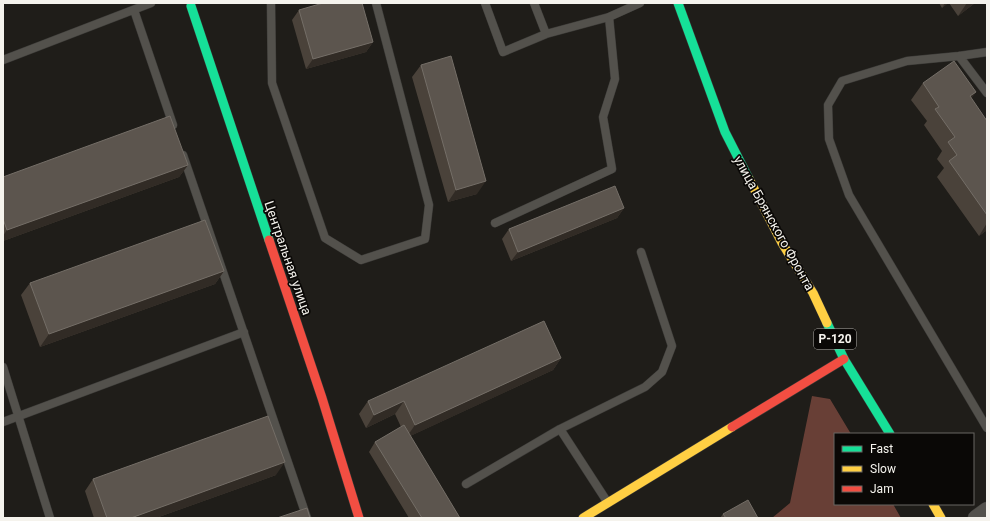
<svg xmlns="http://www.w3.org/2000/svg" width="990" height="521" viewBox="0 0 990 521" font-family="Roboto,sans-serif">
	<rect width="100%" height="100%" fill="#1f1d19"/>
	<path fill="#683f36" d="M812,396L830,399L851,434H835V504H893L901,518H772L790,503Z"/>
	<g fill="none" stroke-linecap="round" stroke-linejoin="round">
		<defs>
			<path id="lane" d="M271,3L272,83L325,238L361,260L425,239L429,205L376,3
				M485,3L503,52L546,34L609,17L640,3
				M534,3L546,34
				M134,10L173,125
				M987,52L959,56L907,61L842,81L828,105L829,139L849,195L987,428
				M959,56L987,93
				M3,60L151,3
				M183,155L307,518
				M495,223L612,169L603,117L615,79L609,17
				M3,367L50,518
				M3,422L244,332
				M560,429L608,503
				M466,484L560,429L645,387L662,372L672,346L641,252"/>
			<path id="street" d="M976,518L987,510"/>
			<path id="fast" d="M678,3L725,132L749,179
				M191,6L269,240
				M827,323L844,359L890,434"/>
			<path id="slow" d="M749,179L782,243L813,293L827,323
				M933,504L941,518
				M583,518L732,427"/>
			<path id="jam" d="M269,240L322,398L359,518
				M732,427L844,359"/>
		</defs>
		<use href="#lane" stroke="#3b3a37" stroke-width="9"/>
		<use href="#street" stroke="#3b3a37" stroke-width="17"/>
		<use href="#fast" stroke="#3b3a37" stroke-width="10"/>
		<use href="#slow" stroke="#3b3a37" stroke-width="10"/>
		<use href="#jam" stroke="#3b3a37" stroke-width="10"/>
		<use href="#lane" stroke="#53514c" stroke-width="8"/>
		<use href="#street" stroke="#53514c" stroke-width="16"/>
		<use href="#fast" stroke="#16e098" stroke-width="9"/>
		<use href="#slow" stroke="#ffcf43" stroke-width="9"/>
		<use href="#jam" stroke="#f24e42" stroke-width="9"/>
	</g>
	<path fill="#4a423a" d="M939,3H948L942,8Z
		M949,3H975L958,16Z
		M299,10L373,42L366,52L306,69L292,20Z
		M421,65L477,194L448,202L412,77Z
		M923,83L976,92L971,98L987,121V230L979,236L937,177L944,168L937,159L942,151L924,125L927,121L911,100Z
		M188,165L179,177L3,241V177Z
		M624,208L617,218L511,261L502,239L509,229Z
		M224,271L215,284L40,347L21,295L30,283Z
		M561,358L553,370L410,436L460,518H409L369,452L375,442L401,427L395,414L366,428L359,414L368,401Z
		M276,475L156,518H94L85,491L93,479Z
		M723,514L758,518H720Z"/>
	<path fill="#312b25" d="M945,3H948L942,8Z
		M967,3H975L958,16Z
		M373,42L366,52L306,69L313,59Z
		M976,92L964,108L970,96Z
		M188,165L179,177L3,241V236L7,230Z
		M486,181L477,194L448,202L456,190Z
		M624,208L617,218L511,261L518,252Z
		M987,223V230L979,236Z
		M224,271L215,284L40,347L49,334Z
		M561,358L553,370L406,438L415,425Z
		M404,401L395,414L366,428L374,415Z
		M285,462L276,475L156,518H131Z"/>
	<path fill="#5c554e" stroke="#746e67" d="M323,3H362L373,42L313,59L299,10Z
		M451,56L486,181L456,190L421,65Z
		M954,61L976,92L970,96L987,121V215L949,161L957,155L948,142L955,137L935,109L939,107L923,83Z
		M170,116L188,165L7,230L3,219V177Z
		M615,186L624,208L518,252L509,229Z
		M205,220L224,271L49,334L30,283Z
		M544,321L561,358L415,425L404,401L374,415L368,401Z
		M268,416L285,462L131,518H107L93,479Z
		M404,425L460,518H422L375,442Z
		M748,500L758,518H726L723,514Z
		M307,508L310,518H277Z"/>
	<g text-anchor="middle" dominant-baseline="central" stroke-width="3.5" stroke-linejoin="round" paint-order="stroke">
		<rect fill="#0a0806" stroke="#aeaca8" stroke-width="1" x="814" y="329" width="42" height="20" rx="3"/>
		<g font-size="12" font-weight="bold" fill="#f5f3ed">
			<text x="835" y="339">Р-120</text>
		</g>
		<g font-size="13" fill="#f5f3ed" stroke="#0a0806">
			<text transform="translate(774 223) rotate(61)">улица Брянского Фронта</text>
			<text transform="translate(288 258) rotate(71)">Центральная улица</text>
		</g>
	</g>
	<rect width="990" height="521" fill="none" stroke="#f5f3ed" stroke-width="8"/>
	<rect x="834" y="433" width="140" height="72" fill="#0a0806" stroke="#686662"/>
	<rect x="842" y="446" width="20" height="6" fill="#16e098" stroke="#686662"/>
	<text x="870" y="453" font-size="12" fill="#f5f3ed">Fast</text>
	<rect x="842" y="466" width="20" height="6" fill="#ffcf43" stroke="#686662"/>
	<text x="870" y="473" font-size="12" fill="#f5f3ed">Slow</text>
	<rect x="842" y="486" width="20" height="6" fill="#f24e42" stroke="#686662"/>
	<text x="870" y="493" font-size="12" fill="#f5f3ed">Jam</text>
</svg>
